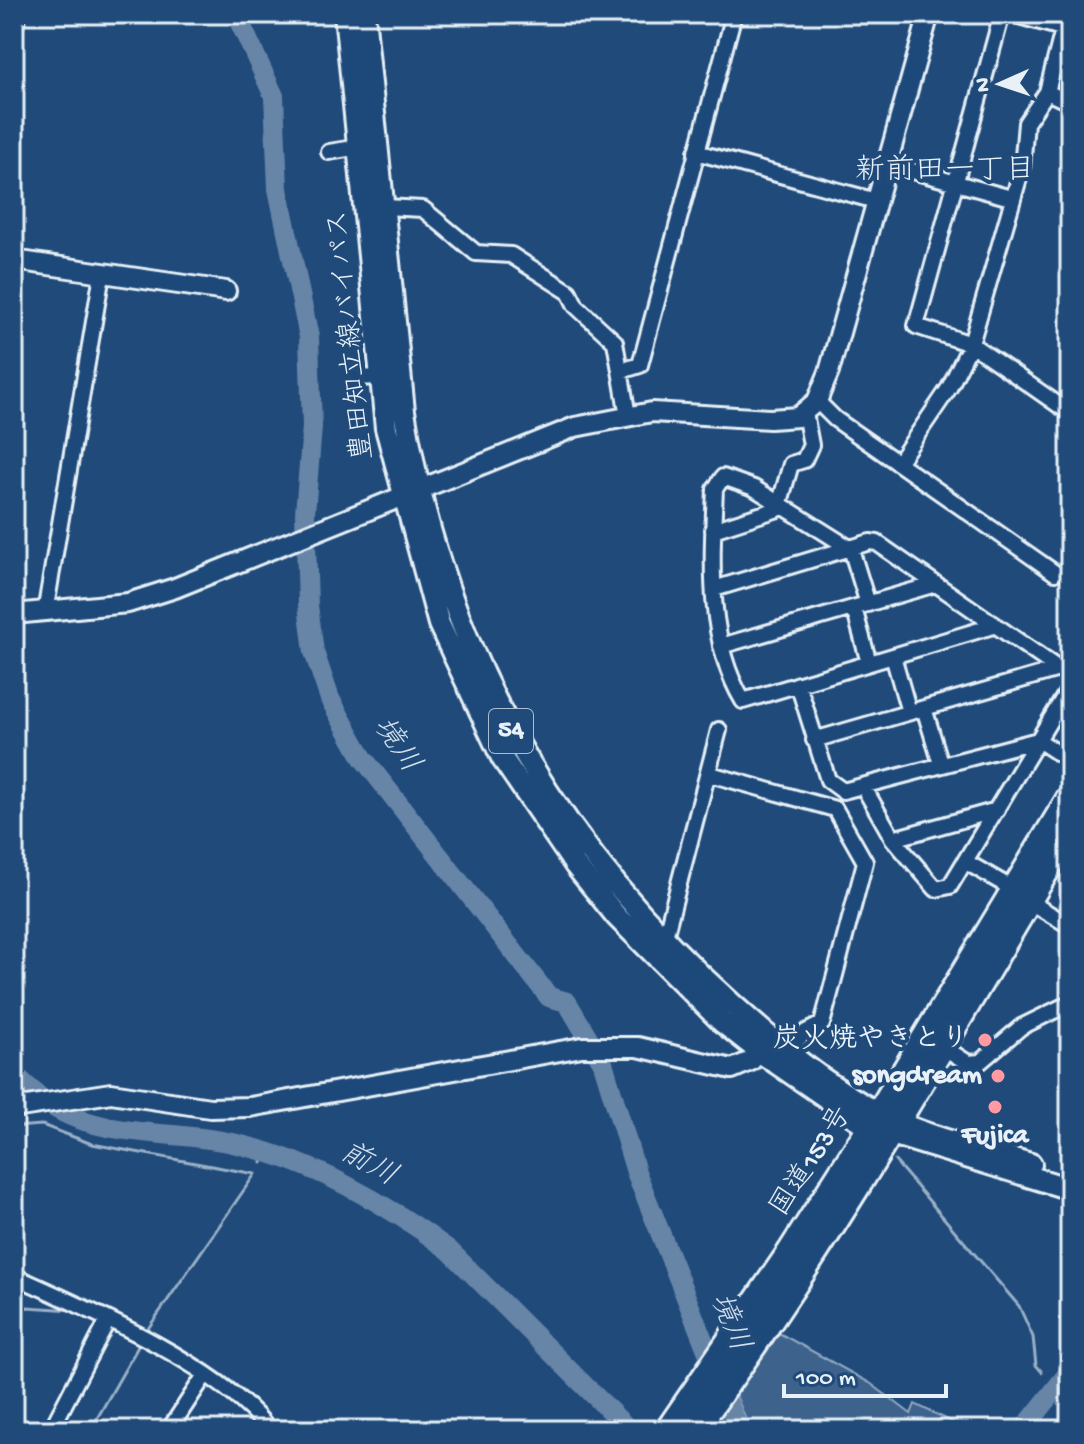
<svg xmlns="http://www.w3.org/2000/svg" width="1084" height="1444" viewBox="0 0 1084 1444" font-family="'Gochi Hand','Klee One',sans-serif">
	<rect width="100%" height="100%" fill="#1f4a7a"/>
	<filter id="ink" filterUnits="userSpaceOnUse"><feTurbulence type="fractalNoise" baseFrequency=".0125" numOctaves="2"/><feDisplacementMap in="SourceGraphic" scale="16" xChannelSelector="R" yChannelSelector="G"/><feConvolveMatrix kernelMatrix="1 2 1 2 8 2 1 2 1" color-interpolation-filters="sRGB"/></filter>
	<g filter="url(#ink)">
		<path fill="#3c628c" stroke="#92aac2" stroke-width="2" d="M779,1333L870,1383L911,1414L915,1404L969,1430H750L736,1395Z"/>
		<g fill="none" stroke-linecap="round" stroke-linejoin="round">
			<path stroke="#9ab0c7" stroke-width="3" d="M14,1127L42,1125L92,1144L255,1174L145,1333
				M895,1161L1019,1306L1033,1337L1036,1365L1042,1372
				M262,1163L265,1152
				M14,1318L27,1307L73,1310
				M108,1328L139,1344
				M95,1422L140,1343"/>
			<path stroke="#6685a7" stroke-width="20" d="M236,14L274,96L278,189L309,337L312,427L305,513L308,605L314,652L330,699L363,758L549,997L567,1002L603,1063L636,1172L739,1430
				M14,1074C26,1085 38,1097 52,1106C103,1139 179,1130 237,1144C311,1161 388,1204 449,1250L629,1430
				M1023,1430L1070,1371"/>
			<defs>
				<path id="street" d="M1002,14L916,326L971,344L1070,413
					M1012,14L1069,30
					M1047,92L1070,103
					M329,152L360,147
					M696,152L876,201
					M887,164L1011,198
					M385,207L423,209L476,253L511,255L569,292L576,306L615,342L628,416
					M621,371L640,365L734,14
					M355,378L381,377
					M817,401L835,419L898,463
					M713,530L778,509L791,464L804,460L811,445L805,413
					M1055,573L898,463L949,388L971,344L1022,168L1026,123L1047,92L1067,14
					M714,589L870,542L877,543L1070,677
					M868,604L851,549L754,488L723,477L715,489C712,559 706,639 743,701L993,626
					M854,608L869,663
					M45,613L102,274
					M721,646L936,584
					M893,656L909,712
					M798,684L828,780L843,791L1038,740L1070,761
					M924,708L941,764
					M814,740L1059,669
					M710,774L835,809L865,862L822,1024L806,1032L785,1051
					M863,786L893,839L936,889L950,886L1070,687
					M893,839L997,810
					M966,862L1013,889
					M1028,901L1070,926
					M664,941L719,730
					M940,1045L968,1063L980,1062L1021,1027L1070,1003
					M14,1276C86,1308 223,1367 269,1430
					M51,1430L107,1322
					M169,1430L205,1375"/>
				<path id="secondary" d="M14,23L16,14
					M14,260L226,291
					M14,614L128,603L175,588L575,427L652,412L770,419L798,417L817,401L829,372L929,14
					M14,1108L111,1093L210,1108L250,1107L582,1047H638L732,1069L751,1061L760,1052"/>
				<path id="primary" d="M345,14L386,428L439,624L502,758L575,865L617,917L722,1022L760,1052L869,1127L1070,1189
					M364,14L404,411C443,650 551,842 731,1003C777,1045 826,1086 882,1115C927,1138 982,1149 1031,1164"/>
				<path id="highway" d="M668,1430L790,1252L879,1113L1070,797
					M694,1430C833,1240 950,1033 1070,831"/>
			</defs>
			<use href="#street" stroke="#e8f1f8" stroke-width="20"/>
			<use href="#secondary" stroke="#e8f1f8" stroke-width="24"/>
			<use href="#primary" stroke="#e8f1f8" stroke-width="26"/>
			<use href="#highway" stroke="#e8f1f8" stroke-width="30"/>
			<use href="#street" stroke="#1f4a7a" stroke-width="14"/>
			<use href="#secondary" stroke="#1f4a7a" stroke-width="18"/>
			<use href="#primary" stroke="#1f4a7a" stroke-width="20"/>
			<use href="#highway" stroke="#1f4a7a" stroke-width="24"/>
		</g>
	</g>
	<g fill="#ff9aa2" stroke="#1f4a7a" stroke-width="3">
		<circle cx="985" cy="1040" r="8"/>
		<circle cx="998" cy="1076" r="8"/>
		<circle cx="995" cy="1107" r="8"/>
	</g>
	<g text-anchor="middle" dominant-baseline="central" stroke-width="8" stroke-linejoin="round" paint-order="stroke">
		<rect fill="#1f4a7a" stroke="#acbfd2" stroke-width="2" x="489" y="709" width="44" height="44" rx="6"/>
		<g font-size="26" font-weight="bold" fill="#e8f1f8">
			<text x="511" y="731">54</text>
		</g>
		<g font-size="28" fill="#e8f1f8" stroke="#1f4a7a">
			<text transform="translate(352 335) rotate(-96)">豊田知立線バイパス</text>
			<text transform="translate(812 1162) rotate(-57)">国道153号</text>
		</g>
		<g font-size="28" font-weight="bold" fill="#e8f1f8" stroke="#1f4a7a" text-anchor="end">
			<text x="969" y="1040">炭火焼やきとり</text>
			<text x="982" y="1076">songdream</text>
			<text x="995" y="1136" text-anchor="middle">Fujica</text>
		</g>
		<g font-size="30" fill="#e8f1f8" stroke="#1f4a7a">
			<text x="945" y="172">新前田一丁目</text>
		</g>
		<g font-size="30" font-style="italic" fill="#d4e1ec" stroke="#1f4a7a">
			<text transform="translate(395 746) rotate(56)">境川</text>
			<text transform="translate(368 1166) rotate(29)">前川</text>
			<text transform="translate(728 1323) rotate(68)">境川</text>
		</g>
	</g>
	<rect width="1084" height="1444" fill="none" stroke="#1f4a7a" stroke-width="48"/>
	<rect x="24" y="24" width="1036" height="1396" fill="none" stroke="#e8f1f8" stroke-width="3" filter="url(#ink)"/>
	<g transform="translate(1000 84) rotate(267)" stroke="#1f4a7a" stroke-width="6" paint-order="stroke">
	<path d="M0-6L14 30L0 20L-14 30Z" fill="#e8f1f8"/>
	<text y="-12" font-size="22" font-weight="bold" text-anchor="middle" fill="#e8f1f8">N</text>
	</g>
	<path d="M784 1384v12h162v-12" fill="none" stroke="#e8f1f8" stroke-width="4"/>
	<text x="796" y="1384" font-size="24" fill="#e8f1f8" stroke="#1f4a7a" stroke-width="6" paint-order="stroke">100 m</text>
</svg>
